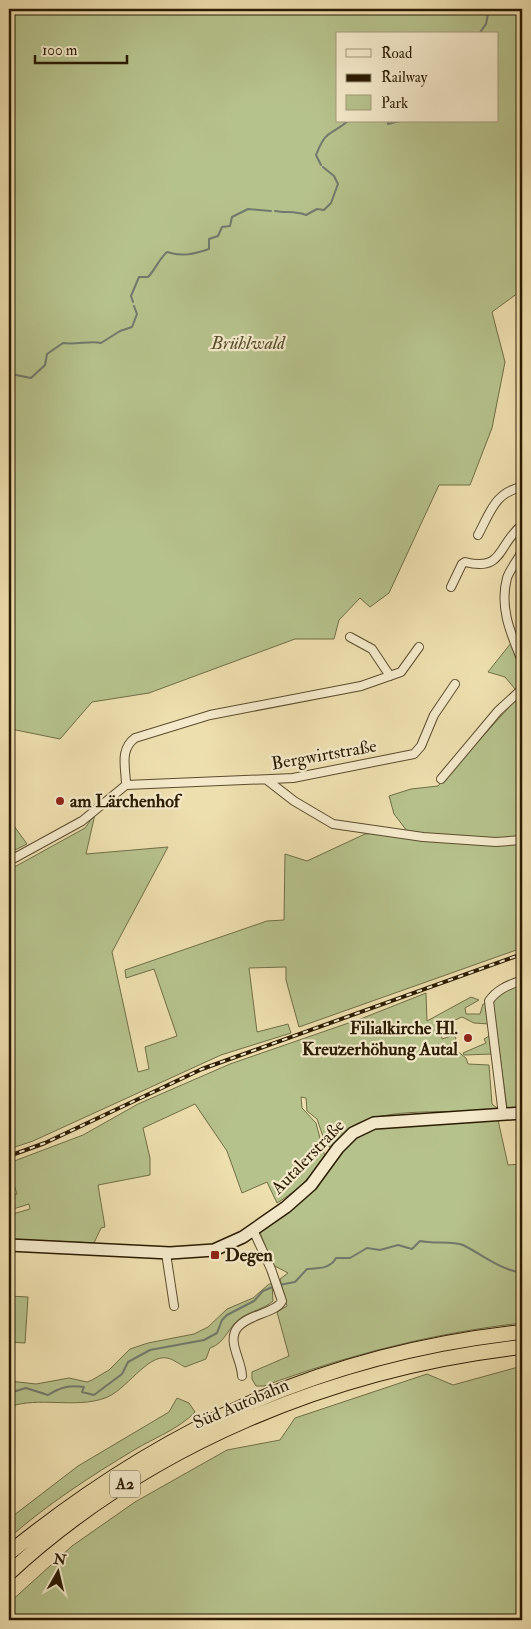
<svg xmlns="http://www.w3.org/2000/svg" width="531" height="1629" viewBox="0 0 531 1629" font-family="'IM FELL Double Pica',serif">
	<rect width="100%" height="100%" fill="#eedfaf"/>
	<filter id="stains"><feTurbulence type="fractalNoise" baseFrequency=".004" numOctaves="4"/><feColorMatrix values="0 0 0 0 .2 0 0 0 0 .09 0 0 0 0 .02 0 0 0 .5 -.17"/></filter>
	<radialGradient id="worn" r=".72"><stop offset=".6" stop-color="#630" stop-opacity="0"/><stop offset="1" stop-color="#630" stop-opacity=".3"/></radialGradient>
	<path fill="#b6c28c" stroke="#706e47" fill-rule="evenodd" d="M9,9H522V299L518,293L492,312L505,362L492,428L470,485H439L389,593L370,607L360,598L339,620L334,639H295L149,693L92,702L60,739L11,729L9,731ZM337,34H497V121H337Z
		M511,643L517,661L522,668V948L299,1027L286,980V967L249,968L257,1032L288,1024L291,1033L221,1055L33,1141L9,1149V870L85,828L95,814L86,854L168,847L112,952L138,1072L149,1069L145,1047L177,1036L154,969L126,978L125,970L267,921L284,920L285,854L307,861L365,834L407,831L394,814L389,796L411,789L438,786L520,695L505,677L488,672Z
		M9,819L27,844L9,853Z
		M522,984V1108H507L493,1005C495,992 511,988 522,984Z
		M426,993L427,1021L471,997L479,1000L465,1008L466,1014H480L483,1004H486L489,1024L474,1023L462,1017L446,1024L447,1027L441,1030L442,1039L454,1035L456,1038L452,1047L466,1058L468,1064L489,1065L492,1104L497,1108L491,1111C455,1113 383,1107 353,1126C344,1131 338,1140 332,1148L326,1145L317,1119L307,1111L306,1098L301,1097L302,1108L316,1123L325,1157C311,1177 298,1190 277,1203L267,1182L242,1193L227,1151L195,1104L143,1128L150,1158V1175L98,1185L105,1227L101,1228L94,1243L9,1239V1215L30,1209L29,1204L10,1210L9,1196L17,1194L12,1178L9,1179V1163L83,1135L138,1104L230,1064L363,1018Z
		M489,1036L492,1054L464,1055L463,1053L486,1043L484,1039Z
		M498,1120L508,1165L522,1164V1323C433,1333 348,1355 264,1386H256L252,1379V1372L289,1356L277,1312L287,1306L280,1279L288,1273L273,1265L259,1230C289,1200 339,1141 377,1126Z
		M269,1284H272L273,1301C263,1310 252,1310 241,1318C228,1326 226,1343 210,1348L206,1359L185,1367C179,1364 173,1359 167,1358C147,1354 126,1391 105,1398C75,1409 39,1396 9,1407V1381L36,1384L69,1378L87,1382L92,1380L109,1370L130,1349L148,1343L194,1334L208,1327L227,1309L253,1298Z
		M9,1296L28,1297L25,1343L9,1342Z
		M522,1366V1620H9V1603L72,1546L135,1502L227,1450L280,1440L295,1418L427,1374L453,1385Z
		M177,1398L189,1403L195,1412C179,1429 154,1438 134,1450C91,1476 46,1505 9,1538V1519L78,1466L169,1412Z"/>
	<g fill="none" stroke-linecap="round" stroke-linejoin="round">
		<path stroke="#707a6e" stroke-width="2" d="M512,9L518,16L522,18
			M479,34L486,24L489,9
			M388,121V124L400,121
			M321,165L316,155C327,128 329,137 348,121
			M275,211C286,213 296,211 306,215L317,209L324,210L331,203L338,184L334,176L323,167
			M133,302L131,296L139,277H148C156,269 158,260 167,252C183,257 194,254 209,249V239L218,236L222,227L230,226L232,217L248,209L271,211
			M9,377L11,374L31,378L45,365L47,354L63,343C76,345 92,340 101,343L120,331L132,327L137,314L134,306
			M279,1285L295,1282L307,1269C319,1268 330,1269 336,1258H350L367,1248L380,1250L398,1245L412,1249L420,1241C433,1244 453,1241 463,1245C483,1255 499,1269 522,1273
			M9,1393L26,1388L48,1395C61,1387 69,1385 84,1387L82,1392L94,1395L122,1374L128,1362L150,1350L204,1340L217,1333L222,1320L227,1315L254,1301L263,1291L275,1286"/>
		<defs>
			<path id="minor" d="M478,535C490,513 495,492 522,487
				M522,551C518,560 510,569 507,578C499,608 511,634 522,661
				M451,587L462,564L465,562C504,572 497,545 522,525
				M350,637L372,649L390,676
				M441,779L498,711L522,689
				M267,780L294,801L333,824L423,837L496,842L522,840
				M126,785C126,768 119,750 135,738L210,715L361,686L401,672L419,647
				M9,861L82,821L126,785L293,778L414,754L421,746L434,715L455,684
				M503,1115L489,1001C497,989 509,985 522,980
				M166,1253L174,1306
				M242,1376C242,1360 226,1341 238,1327C249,1314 276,1313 282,1301L271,1269L253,1230"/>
			<path id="secondary" d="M9,1245L170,1253L214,1250L243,1237L286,1207L311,1185L338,1148L353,1133L374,1123L522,1113"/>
			<path id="motorway" d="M9,1553C163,1428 324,1353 522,1332
				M9,1573C149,1444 334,1368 522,1347"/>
		</defs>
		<use href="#minor" stroke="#5c4c2d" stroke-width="10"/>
		<use href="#secondary" stroke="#2b1b02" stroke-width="14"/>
		<use href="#motorway" stroke="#2b1b02" stroke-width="16"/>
		<use href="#minor" stroke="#f4eacb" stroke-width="8"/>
		<use href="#secondary" stroke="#f4eacb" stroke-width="11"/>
		<use href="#motorway" stroke="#eedfaf" stroke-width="14"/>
		<defs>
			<path id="rail" d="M9,1156L45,1143L202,1069L522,954"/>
		</defs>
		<use href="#rail" stroke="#2b1b02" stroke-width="4"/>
		<use href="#rail" stroke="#f4eacb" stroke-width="2" stroke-dasharray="5.5" stroke-linecap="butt"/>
	</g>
	<g fill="#8f2418" stroke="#f4eacb" stroke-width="2">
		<circle cx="60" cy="801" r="5"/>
		<circle cx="468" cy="1038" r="5"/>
		<rect x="210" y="1250" width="10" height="10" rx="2.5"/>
	</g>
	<g text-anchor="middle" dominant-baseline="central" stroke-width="4.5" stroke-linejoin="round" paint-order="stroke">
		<rect fill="#f4eacb" stroke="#67593e" stroke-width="1" x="110" y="1470.5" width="30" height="27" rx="4"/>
		<g font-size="16" font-weight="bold" fill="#2b1b02">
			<text x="125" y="1484">A2</text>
		</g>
		<g font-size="18" font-style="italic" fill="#554d2b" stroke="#f4eacb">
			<text x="248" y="343">Brühlwald</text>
		</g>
		<g font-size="18" fill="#2b1b02" stroke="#f4eacb">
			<text transform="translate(324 755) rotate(-10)">Bergwirtstraße</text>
			<text transform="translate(308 1157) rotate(-46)">Autalerstraße</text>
			<text transform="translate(241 1404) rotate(-23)">Süd Autobahn</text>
		</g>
		<g font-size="18" font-weight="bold" fill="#2b1b02" stroke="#f4eacb" text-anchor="start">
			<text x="70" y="801">am Lärchenhof</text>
			<text x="458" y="1028" text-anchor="end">Filialkirche Hl.<tspan x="458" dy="21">Kreuzerhöhung Autal</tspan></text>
			<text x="225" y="1255">Degen</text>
		</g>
	</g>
	<rect width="531" height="1629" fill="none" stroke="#eedfaf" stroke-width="30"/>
	<rect x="10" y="10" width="511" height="1609" fill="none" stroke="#2b1b02" stroke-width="2.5"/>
	<rect x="15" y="15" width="501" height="1599" fill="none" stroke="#2b1b02"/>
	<rect x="336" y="32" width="162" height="90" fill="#f4eacb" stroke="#a4977b"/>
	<rect x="346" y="49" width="25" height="8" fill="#f4eacb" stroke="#a4977b"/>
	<text x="381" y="58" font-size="15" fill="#2b1b02">Road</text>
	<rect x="346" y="74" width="25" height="8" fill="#2b1b02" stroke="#a4977b"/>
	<text x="381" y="82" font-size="15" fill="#2b1b02">Railway</text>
	<rect x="346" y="95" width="25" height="15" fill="#b6c28c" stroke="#a4977b"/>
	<text x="381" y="108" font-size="15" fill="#2b1b02">Park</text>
	<g transform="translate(58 1572) rotate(8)" stroke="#f4eacb" stroke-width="4" paint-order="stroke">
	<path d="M0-4L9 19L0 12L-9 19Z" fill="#2b1b02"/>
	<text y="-8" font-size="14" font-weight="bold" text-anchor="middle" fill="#2b1b02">N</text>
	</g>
	<path d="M35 55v8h92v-8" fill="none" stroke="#2b1b02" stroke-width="2.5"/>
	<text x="42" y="55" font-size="15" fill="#2b1b02" stroke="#f4eacb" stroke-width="4" paint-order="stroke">100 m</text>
	<rect width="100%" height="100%" filter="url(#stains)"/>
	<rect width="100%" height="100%" fill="url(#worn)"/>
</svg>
